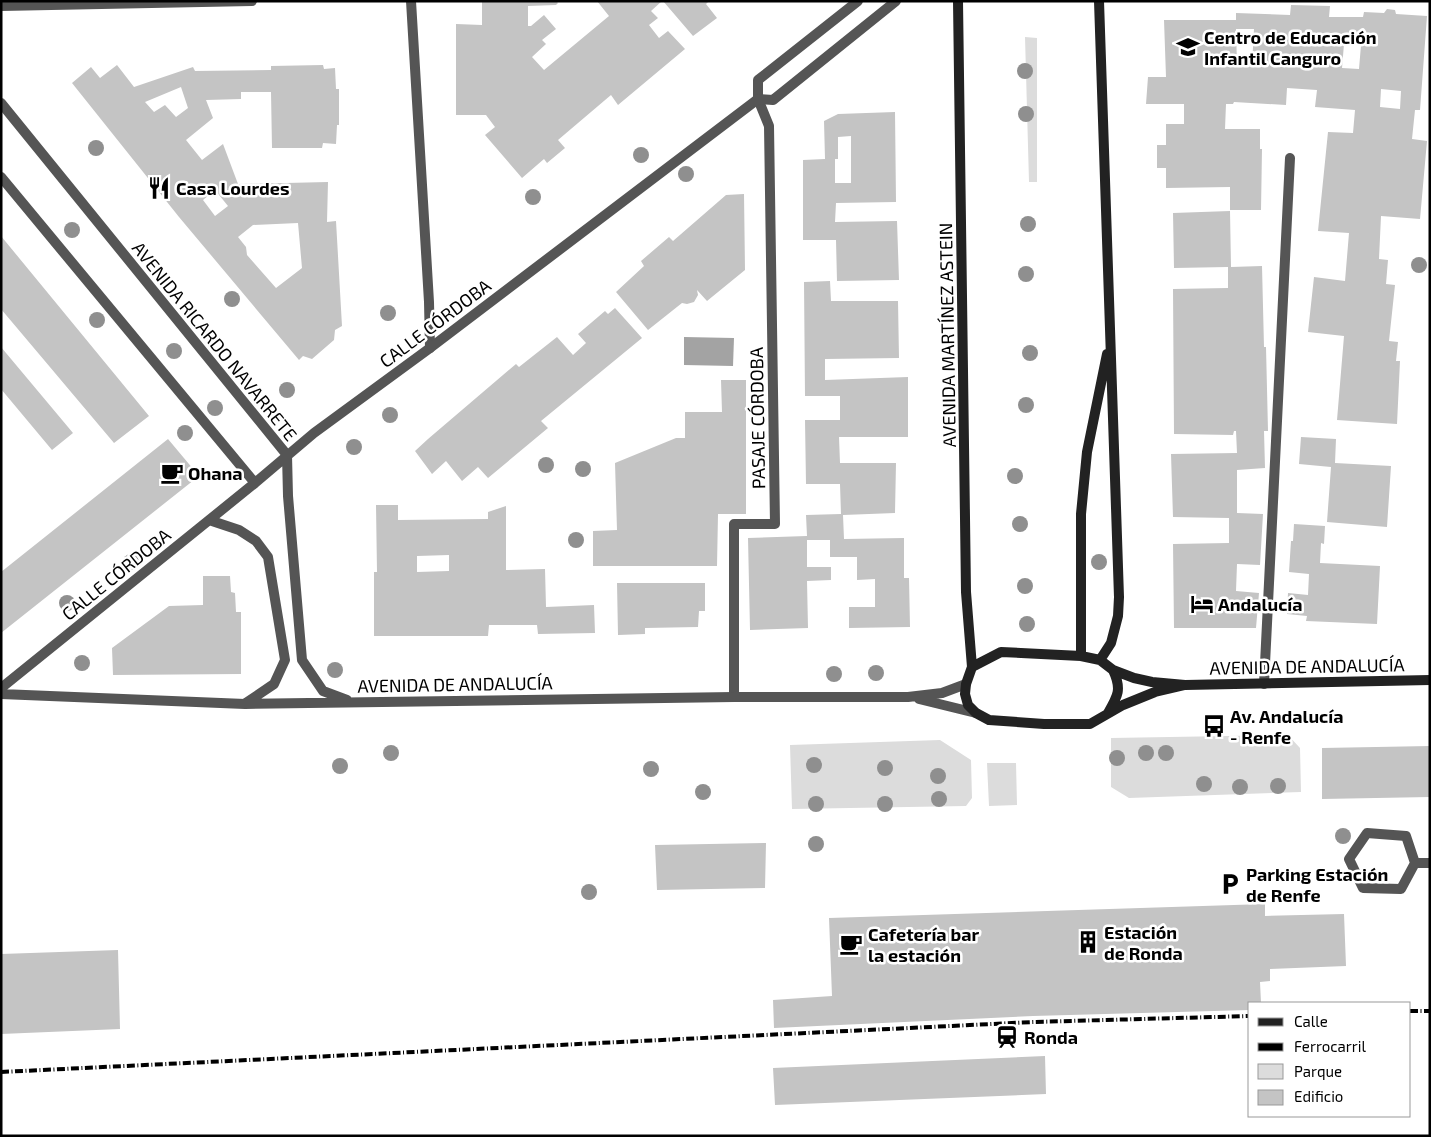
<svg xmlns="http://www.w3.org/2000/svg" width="1431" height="1137" viewBox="0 0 1431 1137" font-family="'Exo 2',sans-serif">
	<rect width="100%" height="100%" fill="#fff"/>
	<path fill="#dcdcdc" d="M1025,37L1037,38V182H1029Z
		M1288,735L1300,748L1301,792L1129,798L1111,787V738Z
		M940,740L971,760L972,798L966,806L792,809L790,745Z
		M987,763H1016L1017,805L989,806Z"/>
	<path fill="#a3a3a3" d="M684,337L734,338L733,366L684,365Z"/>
	<path fill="#c4c4c4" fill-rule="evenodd" d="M482,1H556L558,3L556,5L528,6V26H531L544,15L556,29L542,40L546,44L532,57L544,70L609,16L597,1H662L651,11L658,18L649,25L659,38L668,31L685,49L618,105L611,95L558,140L565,148L547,163L544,159L522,178L485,135L495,127L486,115H456V24L482,25Z
		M663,1H709L706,4L717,18L693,36Z
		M1291,5L1330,6L1329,17H1363L1364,12L1384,13L1387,9L1395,10L1396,14L1427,16L1420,110H1415L1412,139L1427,141L1420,219L1381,216L1379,259L1388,260L1386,284L1395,285L1389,341L1398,342L1396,361H1400L1397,424L1337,420L1344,336L1308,332L1314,277L1345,281L1349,233L1318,231L1328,132L1353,133L1355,110L1315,107L1317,90L1287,88L1286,105L1234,102L1233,104H1226L1225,129H1260V149H1262L1261,210H1230V187L1166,188V168H1157V145H1166V124H1184V104H1146L1148,77H1166L1164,20H1236V13L1290,15ZM1236,29H1254L1252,65H1237ZM1344,44L1361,45L1359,69L1342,68ZM1381,89L1401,91L1400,109L1380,107Z
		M117,65L134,87L193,67L195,71L271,70V66L323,65L324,69L335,68L336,89H339V125H337L336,144L323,143L322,148H272L271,92H241V99L206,100L213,118L186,140L202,160L223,144L238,184L328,182L327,222L336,221L342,326L335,330L334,340L312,359L303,356L299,360L179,217L72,83L91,67L100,78ZM181,87L188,108L176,117L165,105L154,112L145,102ZM215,190L228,206L215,216L203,200ZM298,223L302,268L276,288L247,255L246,247L238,237L253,225Z
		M895,112L896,202L836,203L835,222L897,221L899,280L837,281L836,240H803V160L825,159L824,121L838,114ZM851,136V183H835V159H838V137Z
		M744,194L745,270L707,301L697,290L698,295L694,302L687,304L682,303L648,330L616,292L644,266L641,261L669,237L673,241L726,195Z
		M1230,211L1231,267L1262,266L1264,347H1266L1268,431H1264L1265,468L1237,470V513L1263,514L1260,565L1237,564L1236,591L1259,593L1256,628H1174L1173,544L1229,543V518L1173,517L1171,454L1237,453L1236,431H1234L1233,435L1174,434L1173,289L1228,288V267L1174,268L1173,213Z
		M1,236L149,416L114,443L1,309Z
		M830,281L831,301H898L899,358L825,359V380L908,377V437H839L840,463H896L895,513L843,515L844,539L904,538V578H909L910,627L849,628V607H875V579L857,580V557H830V540H807V567H831V580L807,581L808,628L750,630L748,538L807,536L806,515L841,514L840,484H806L805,420H840V396H805L804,282Z
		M615,308L642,338L541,421L548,428L488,478L478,467L462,481L446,461L432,474L415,451L428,439L516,364L519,367L557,337L573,355L586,343L578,334L605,311L608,314Z
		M1,347L73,433L52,450L1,389Z
		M721,380H746V514H718L717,566H593V531L617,530L615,463L676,438H685V412H722Z
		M1301,437L1336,439L1335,463L1391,466L1387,527L1327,522L1331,467L1299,464Z
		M168,439L199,476L1,633V572Z
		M376,505H398V520L488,519V512L506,506V570L545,569L546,607L594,605L595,633L538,634L537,625H489L488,636H374V572H377ZM449,555V571L417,572V556Z
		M1294,524L1325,526L1324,544L1321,543L1320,563L1380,566L1377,624L1306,621L1307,616L1287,614L1288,593L1308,595L1309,574L1289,572L1291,541H1293Z
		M203,576H230L231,592L235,593L236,612H241V674L113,675L112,648L169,606L203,605Z
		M617,583H705V611H699L698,627L645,628V634L618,635Z
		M1430,746V797L1322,799V748Z
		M766,843L765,888L657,890L655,845Z
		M1265,904V916L1344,914L1346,966L1270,969V981L1260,982L1261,1003H1250V1010L1033,1016L774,1028L773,1000L832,996L829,918Z
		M118,950L120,1029L1,1034V954Z
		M1045,1056L1046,1094L775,1105L773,1068Z"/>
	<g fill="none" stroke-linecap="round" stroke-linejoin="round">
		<path stroke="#555" stroke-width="10" d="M758,99V80L858,1
			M1264,684L1290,158"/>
		<path stroke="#555" stroke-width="10" d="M411,1L429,302L430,348
			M1,6L252,1
			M734,697V524H775L769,126L758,99
			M1367,833L1406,836L1415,863L1401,889L1363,888L1349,859Z
			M1415,863H1430"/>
		<path stroke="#555" stroke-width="10" d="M1,103L287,455L288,496L302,660L323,691L347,700
			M1,177L255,483
			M209,520L239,530L256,541L268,557L285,660L274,684L246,703
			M1,688L255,483L314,433L430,348L758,99L773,100L896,1
			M1,694L245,704L734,697H908L942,693L966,684
			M919,699L976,713"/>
		<path stroke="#222" stroke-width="10" d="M958,1L966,592L972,667
			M1099,1L1119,597L1118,616L1111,643L1100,660
			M1081,656V514L1087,452L1107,354
			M1185,685L1155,692L1123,705L1090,724H1044L989,720L976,713L968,705L965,694L966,684L972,667L1001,652L1081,656L1100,660L1113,670L1134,678L1152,682L1185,685L1430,680
			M1108,713C1118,696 1122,689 1113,670"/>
		<path stroke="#000" stroke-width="4" stroke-dasharray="8 2.5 1 2.5" stroke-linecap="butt" d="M1410,1011H1430
			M1,1072L1033,1022L1250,1016"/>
	</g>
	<g fill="#8f8f8f">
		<circle cx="1025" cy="71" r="8"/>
		<circle cx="1026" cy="114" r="8"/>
		<circle cx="96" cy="148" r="8"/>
		<circle cx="641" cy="155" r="8"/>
		<circle cx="686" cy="174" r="8"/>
		<circle cx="533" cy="197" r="8"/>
		<circle cx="1028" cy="224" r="8"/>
		<circle cx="72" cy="230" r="8"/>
		<circle cx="1419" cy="265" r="8"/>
		<circle cx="1026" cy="274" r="8"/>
		<circle cx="232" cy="299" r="8"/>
		<circle cx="388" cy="313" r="8"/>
		<circle cx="97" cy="320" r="8"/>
		<circle cx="174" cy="351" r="8"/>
		<circle cx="1030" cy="353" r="8"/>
		<circle cx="287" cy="390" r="8"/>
		<circle cx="1026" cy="405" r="8"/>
		<circle cx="215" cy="408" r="8"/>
		<circle cx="390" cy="415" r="8"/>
		<circle cx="185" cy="433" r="8"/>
		<circle cx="354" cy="447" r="8"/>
		<circle cx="546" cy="465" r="8"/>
		<circle cx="583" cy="469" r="8"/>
		<circle cx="1015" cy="476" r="8"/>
		<circle cx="1020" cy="524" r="8"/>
		<circle cx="576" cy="540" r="8"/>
		<circle cx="131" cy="562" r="8"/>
		<circle cx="1099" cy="562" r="8"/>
		<circle cx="1025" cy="586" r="8"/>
		<circle cx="67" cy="603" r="8"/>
		<circle cx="1027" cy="624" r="8"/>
		<circle cx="82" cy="663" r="8"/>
		<circle cx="335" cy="670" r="8"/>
		<circle cx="876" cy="673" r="8"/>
		<circle cx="834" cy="674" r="8"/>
		<circle cx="391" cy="753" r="8"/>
		<circle cx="1146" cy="753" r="8"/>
		<circle cx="1166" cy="753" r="8"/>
		<circle cx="1117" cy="758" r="8"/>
		<circle cx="814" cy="765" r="8"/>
		<circle cx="340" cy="766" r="8"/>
		<circle cx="885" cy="768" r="8"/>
		<circle cx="651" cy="769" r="8"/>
		<circle cx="938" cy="776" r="8"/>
		<circle cx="1204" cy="784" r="8"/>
		<circle cx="1278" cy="786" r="8"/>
		<circle cx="1240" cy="787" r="8"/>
		<circle cx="703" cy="792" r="8"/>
		<circle cx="939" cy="799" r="8"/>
		<circle cx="816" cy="804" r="8"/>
		<circle cx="885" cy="804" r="8"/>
		<circle cx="1343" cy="836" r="8"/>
		<circle cx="816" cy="844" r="8"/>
		<circle cx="589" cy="892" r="8"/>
	</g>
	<defs>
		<symbol id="school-bare" viewBox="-9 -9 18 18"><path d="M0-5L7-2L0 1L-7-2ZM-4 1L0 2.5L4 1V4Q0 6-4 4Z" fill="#000" stroke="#fff" stroke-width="2.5" paint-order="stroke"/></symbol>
		<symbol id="restaurant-bare" viewBox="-9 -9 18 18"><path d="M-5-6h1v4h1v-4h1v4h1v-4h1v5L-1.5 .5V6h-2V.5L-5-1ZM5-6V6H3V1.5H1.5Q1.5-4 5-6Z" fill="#000" stroke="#fff" stroke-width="2.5" paint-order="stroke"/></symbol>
		<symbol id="cafe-bare" viewBox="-9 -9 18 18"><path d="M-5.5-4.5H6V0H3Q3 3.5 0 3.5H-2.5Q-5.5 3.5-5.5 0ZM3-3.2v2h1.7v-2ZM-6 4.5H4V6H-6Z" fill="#000" stroke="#fff" stroke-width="2.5" paint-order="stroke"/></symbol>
		<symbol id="hotel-bare" viewBox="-9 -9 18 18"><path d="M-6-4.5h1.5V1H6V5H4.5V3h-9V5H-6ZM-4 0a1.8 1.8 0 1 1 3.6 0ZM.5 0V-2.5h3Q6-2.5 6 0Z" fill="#000" stroke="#fff" stroke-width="2.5" paint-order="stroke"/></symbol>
		<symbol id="bus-bare" viewBox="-9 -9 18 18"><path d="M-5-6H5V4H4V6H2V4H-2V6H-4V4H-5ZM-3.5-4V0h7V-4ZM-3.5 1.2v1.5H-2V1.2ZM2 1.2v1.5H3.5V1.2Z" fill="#000" stroke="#fff" stroke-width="2.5" paint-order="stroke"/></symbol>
		<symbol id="parking-bare" viewBox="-9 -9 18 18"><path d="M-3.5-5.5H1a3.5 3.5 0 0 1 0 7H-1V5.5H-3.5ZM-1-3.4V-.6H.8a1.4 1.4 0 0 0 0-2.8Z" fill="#000" stroke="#fff" stroke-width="2.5" paint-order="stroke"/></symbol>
		<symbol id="building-bare" viewBox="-9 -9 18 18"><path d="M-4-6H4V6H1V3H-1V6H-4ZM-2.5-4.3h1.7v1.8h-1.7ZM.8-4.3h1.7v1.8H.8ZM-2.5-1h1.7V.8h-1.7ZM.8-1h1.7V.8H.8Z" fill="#000" stroke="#fff" stroke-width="2.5" paint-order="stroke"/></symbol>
		<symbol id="station-bare" viewBox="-9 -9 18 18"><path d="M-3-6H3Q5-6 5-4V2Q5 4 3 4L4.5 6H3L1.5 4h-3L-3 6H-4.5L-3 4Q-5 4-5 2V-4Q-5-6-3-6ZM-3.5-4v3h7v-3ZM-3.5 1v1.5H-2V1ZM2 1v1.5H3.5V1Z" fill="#000" stroke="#fff" stroke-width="2.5" paint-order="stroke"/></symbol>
	</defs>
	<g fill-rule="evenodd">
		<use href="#school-bare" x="1172" y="31" width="32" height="32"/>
		<use href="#restaurant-bare" x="143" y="172" width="32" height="32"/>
		<use href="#cafe-bare" x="156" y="457" width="32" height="32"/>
		<use href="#hotel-bare" x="1186" y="588" width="32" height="32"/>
		<use href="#bus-bare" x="1198" y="710" width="32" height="32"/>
		<use href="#parking-bare" x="1214" y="868" width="32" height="32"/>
		<use href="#building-bare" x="1072" y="926" width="32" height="32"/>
		<use href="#cafe-bare" x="835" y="928" width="32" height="32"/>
		<use href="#station-bare" x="991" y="1021" width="32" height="32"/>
	</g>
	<g text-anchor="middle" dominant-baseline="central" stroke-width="5" stroke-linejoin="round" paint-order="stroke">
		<g font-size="18" font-weight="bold" fill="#000" stroke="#fff" text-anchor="start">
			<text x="1204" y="37">Centro de Educación<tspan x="1204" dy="21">Infantil Canguro</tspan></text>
			<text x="176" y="188">Casa Lourdes</text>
			<text x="188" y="473">Ohana</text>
			<text x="1218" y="604">Andalucía</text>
			<text x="1230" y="716">Av. Andalucía<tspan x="1230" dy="21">- Renfe</tspan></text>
			<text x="1246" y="874">Parking Estación<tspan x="1246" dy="21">de Renfe</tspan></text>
			<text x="1104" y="932">Estación<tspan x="1104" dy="21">de Ronda</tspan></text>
			<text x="868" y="934">Cafetería bar<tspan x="868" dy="21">la estación</tspan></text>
			<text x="1024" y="1037">Ronda</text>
		</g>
		<g font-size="18" fill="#000" stroke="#fff">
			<text transform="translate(435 323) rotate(-37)">CALLE CÓRDOBA</text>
			<text transform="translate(947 335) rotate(-91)">AVENIDA MARTÍNEZ ASTEIN</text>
			<text transform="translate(215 341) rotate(51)">AVENIDA RICARDO NAVARRETE</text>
			<text transform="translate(757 418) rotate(-91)">PASAJE CÓRDOBA</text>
			<text transform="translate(116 574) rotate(-39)">CALLE CÓRDOBA</text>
			<text transform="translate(1307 666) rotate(-1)">AVENIDA DE ANDALUCÍA</text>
			<text transform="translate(455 684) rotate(-1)">AVENIDA DE ANDALUCÍA</text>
		</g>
	</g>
	<rect width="1431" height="1137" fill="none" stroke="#000000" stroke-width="5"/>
	<rect x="1248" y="1002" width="162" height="115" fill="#ffffff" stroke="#999999"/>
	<rect x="1258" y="1018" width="25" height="8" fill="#222222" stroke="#999999"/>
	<text x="1294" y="1027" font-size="15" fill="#000000">Calle</text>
	<rect x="1258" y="1043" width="25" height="8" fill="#000000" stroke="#999999"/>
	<text x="1294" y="1052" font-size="15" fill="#000000">Ferrocarril</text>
	<rect x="1258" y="1064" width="25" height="15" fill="#dcdcdc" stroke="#999999"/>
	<text x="1294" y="1077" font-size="15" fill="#000000">Parque</text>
	<rect x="1258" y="1090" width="25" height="15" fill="#c4c4c4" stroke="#999999"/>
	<text x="1294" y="1102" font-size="15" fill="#000000">Edificio</text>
</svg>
